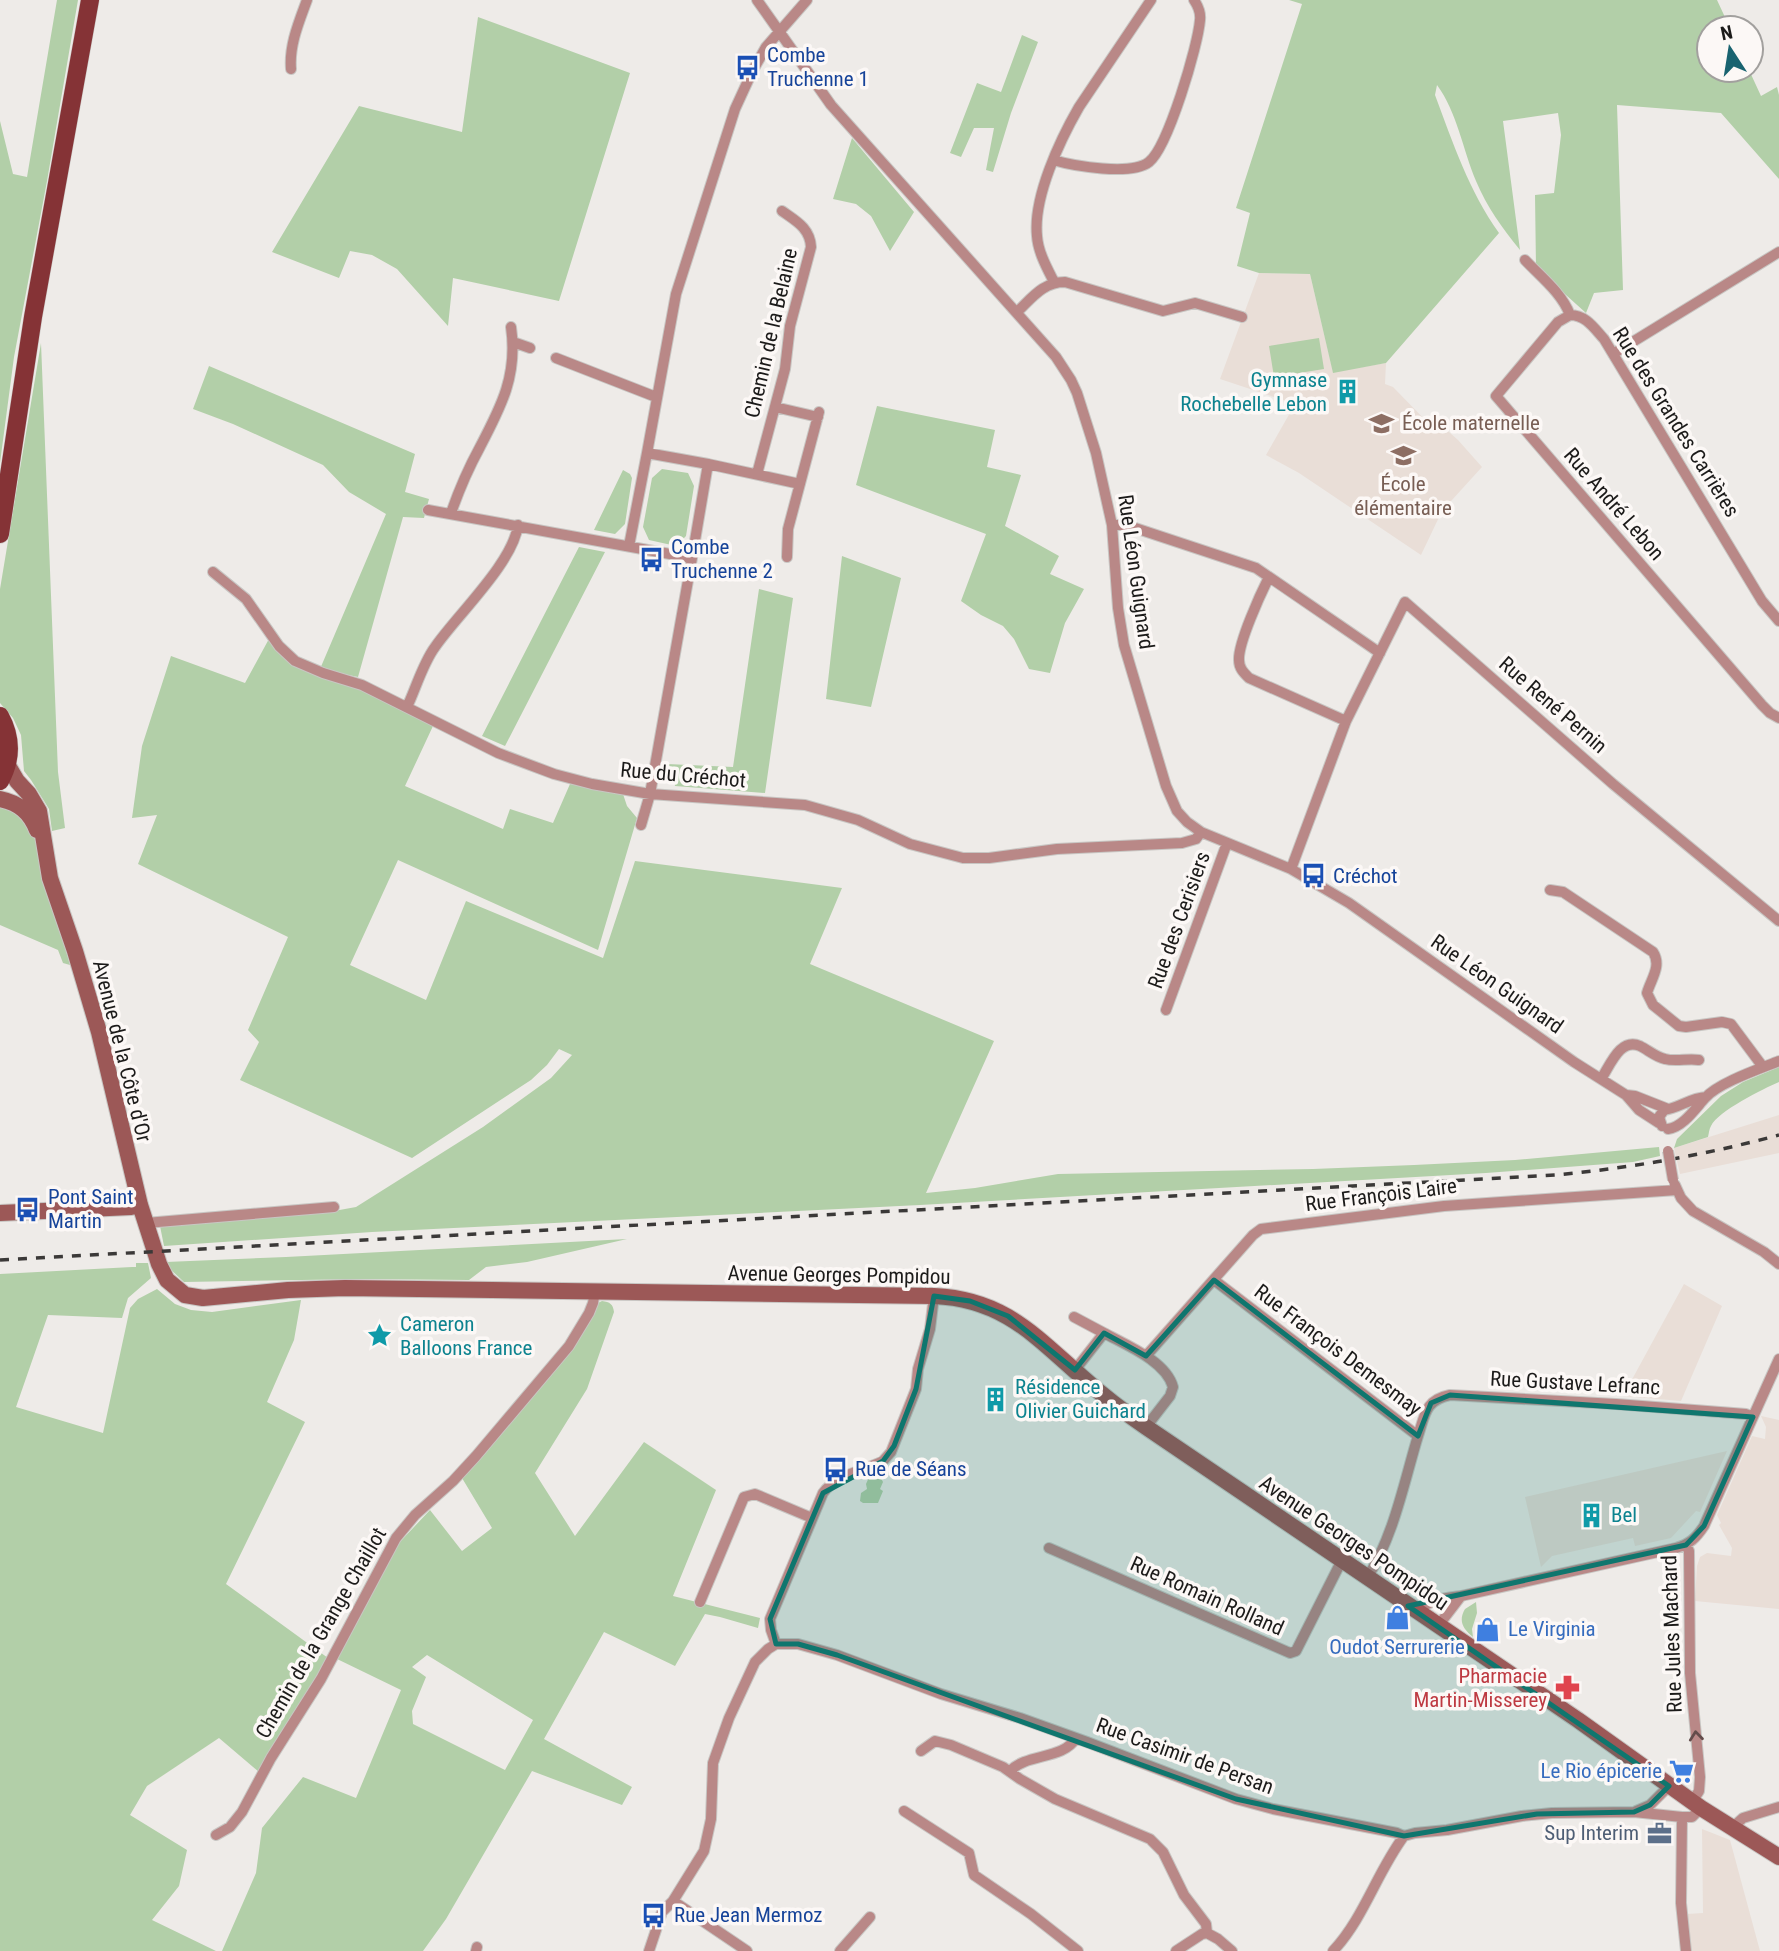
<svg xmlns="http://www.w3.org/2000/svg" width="1779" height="1951" viewBox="0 0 1779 1951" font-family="'Roboto Condensed',sans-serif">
	<rect width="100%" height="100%" fill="#eeebe8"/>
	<path fill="#e9ded7" d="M1259,273L1310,274L1333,372L1386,363L1385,384L1393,387L1435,430L1441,425L1458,440L1482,467L1442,511L1421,555L1299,473L1266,455L1295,404L1220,379Z
		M1779,1115V1153L1680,1174L1674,1148Z
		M1684,1284L1722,1306L1681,1401L1623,1396Z
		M1761,1416L1779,1420V1609L1695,1601L1697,1566L1700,1557L1707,1553L1731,1556L1732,1548L1719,1525L1721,1523L1717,1515L1752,1436L1765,1439L1766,1427Z
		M1727,1451L1700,1512L1696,1511L1671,1538L1635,1546L1633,1538L1552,1556L1541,1567L1525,1497Z
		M1702,1829L1730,1840L1760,1951H1690L1687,1914L1703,1913Z"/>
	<path fill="#b2cfa8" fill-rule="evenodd" d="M57,0H78L47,181L14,357L0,463V121L13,174L27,177Z
		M1289,0H1717L1730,28H1709V70H1749L1761,96L1777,87L1779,95V179L1721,113L1617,105L1623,290L1594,293L1586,313L1536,268L1535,195L1554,193L1561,135L1558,113L1503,121L1520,250C1502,228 1487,207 1476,181C1463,150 1457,112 1437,85L1435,95C1453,143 1469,191 1499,233L1386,363L1333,373L1310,274L1259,273L1237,266L1250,213L1236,208L1302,4Z
		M478,17L630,73L559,301L453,278L448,326L397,269L372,255L350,251L339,278L272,252L359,106L462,132Z
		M1022,35L1038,42L1011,113L993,172L986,170L994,128H974L961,157L950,153L977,83L1001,92Z
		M852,138L914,212L890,251L871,216L856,204L833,199Z
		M1319,338L1324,369L1274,377L1269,346Z
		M41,343L58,772L65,828L52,831L49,809L31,780L24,771L21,735L13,718L0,703V589Z
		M209,366L415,454L405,492L429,499L424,518L403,517L358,677L320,669L386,514L349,492L323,465L233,424L193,409Z
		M877,406L995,430L987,467L1021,475L1005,526L1059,556L1050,574L1084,589L1065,623L1050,673L1029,669L1014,639L1003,626L981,615L961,601L986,534L856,485Z
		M662,469L688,473L694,486L686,536L676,546L649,540L643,527L652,478Z
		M623,470L630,474L632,478L625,524L615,534L594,530Z
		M579,547L605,552L505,746L482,736Z
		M842,556L901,578L871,707L826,699Z
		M759,589L793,598L765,793L675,786L674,779L665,770L667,764L733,767Z
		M270,637L278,648L433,726L405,786L503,829L510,809L553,823L570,784L623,794L627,806L637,818L598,950L398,860L350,965L426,1000L466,901L603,958L635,861L842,888L810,964L994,1041L926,1193L975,1188L1058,1174L1313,1169L1414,1165L1515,1160L1659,1147L1660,1156L1633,1162L1486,1173L920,1205L372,1232L164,1246L160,1226L334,1211L356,1207L483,1127L551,1078L572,1055L559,1049L547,1065L531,1080L412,1158L240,1080L259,1042L248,1030L288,937L138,864L157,815L132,818L142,746L171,656L245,683Z
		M0,807L18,813L34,836L70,965L63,963L58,950L0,925Z
		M1779,1067V1082C1763,1089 1718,1111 1711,1126C1709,1129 1709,1133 1708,1137L1674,1148L1677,1139L1721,1096L1743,1082Z
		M627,1239L527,1262L486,1267L469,1280L363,1279L184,1282L168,1267L166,1262L286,1257Z
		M136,1263H148L151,1278L128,1298L122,1318L48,1315L16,1407L103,1433L130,1308L138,1299L157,1289L175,1304L191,1310L212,1312L301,1300L294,1340L267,1402L305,1422L226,1584L328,1658L259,1772L219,1738L147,1786L130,1815L187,1850L179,1886L152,1920L216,1951H0V1274L132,1267H136Z
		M602,1301C610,1302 613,1304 614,1312L587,1389L535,1473L575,1536L644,1442L716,1490L673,1596L760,1618L758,1628L720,1617L705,1614L675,1666L604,1632L544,1739L632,1787L622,1805L532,1771L446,1919L423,1951H222L256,1873L262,1828L303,1777L356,1798L401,1690L335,1658L398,1544L430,1510L462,1551L492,1528L462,1478L584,1329L598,1303ZM427,1655L533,1720L505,1770L413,1724L412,1711L426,1677L412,1667Z
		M878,1472L883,1482L880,1489L883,1491L878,1503H863L860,1501L861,1493L867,1489L866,1484L870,1475Z
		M1476,1602L1477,1613L1472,1629L1473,1637C1463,1629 1458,1621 1465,1609Z"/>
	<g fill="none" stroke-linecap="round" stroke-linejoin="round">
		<defs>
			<path id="minor" d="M757,0L831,105L1056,357L1071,380L1077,393L1096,453L1112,525L1118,608L1124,645L1166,786L1177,811L1187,822L1201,832L1291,869L1349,903L1574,1062L1626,1095L1639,1110L1659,1123
				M291,69C289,45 299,22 307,0
				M1053,160C1074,166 1131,176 1149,162C1168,147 1198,46 1200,20C1201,12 1198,6 1194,0
				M1525,260C1540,276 1562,293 1570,315C1586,315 1594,328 1604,339L1762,601L1779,621
				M1054,282C1047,268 1038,252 1037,236C1033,197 1060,140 1079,107L1151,0
				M1017,312C1032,298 1043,282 1065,282L1163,311L1195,303L1242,317
				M1570,315L1558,322L1496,396L1762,705L1770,713L1779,718
				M513,342L530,348
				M1613,354L1779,252
				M556,358L656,397
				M775,407L818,417
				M647,453L676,294L735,109L752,72L766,47L807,0
				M708,464L800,484
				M757,474L785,369L790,326L811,247C810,228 796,221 782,211
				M428,510L692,558L708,464L647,453L629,546
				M451,513C459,490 468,469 480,447C501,407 518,375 511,327
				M1112,525H1126L1256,568L1380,653
				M787,557L788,529L819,412
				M213,572L246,599L279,646L295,661L323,673L362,685L498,753L554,774L592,784L650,794L805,805L858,820L910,844L963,858H989L1057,849L1182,843L1196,839L1201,832
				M1269,577C1261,593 1238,643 1239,660C1239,668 1243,672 1249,678L1346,721L1291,869
				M407,707C416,688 423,663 435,647C457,615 513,563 518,525
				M1346,721L1405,602L1613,784L1779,921
				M641,825L650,794L692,558
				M1550,890L1563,892L1653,952C1662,966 1651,979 1647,993L1653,1005L1679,1026L1686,1027L1722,1022L1731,1024L1763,1067
				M1166,1010L1227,843
				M1601,1079C1610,1066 1620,1037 1640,1046C1648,1050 1656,1057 1665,1059C1676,1062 1688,1058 1699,1060
				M1626,1095L1635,1096L1668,1109
				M1662,1126L1659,1117L1664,1110C1679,1108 1690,1098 1706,1097
				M1668,1129C1683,1127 1695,1109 1705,1098C1718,1083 1759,1069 1779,1061
				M1675,1185L1681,1198L1693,1211L1764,1252L1779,1264
				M146,1223L334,1207
				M1214,1280L1418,1436C1404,1482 1394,1536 1367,1578
				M1074,1317L1104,1333
				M1146,1356L1253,1235L1261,1229L1444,1206L1677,1190
				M1075,1370L1104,1333C1126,1345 1166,1361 1173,1387L1170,1396L1146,1427
				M1418,1436C1425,1415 1425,1400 1450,1395L1616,1404L1746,1414L1753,1417
				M1686,1545L1689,1551L1690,1673L1700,1777L1699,1791L1692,1802
				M1049,1548L1290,1653L1296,1651L1342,1560
				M1461,1596L1676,1548C1690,1544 1696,1538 1704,1526L1779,1359
				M700,1602L744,1497L755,1494L812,1518
				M1418,1612C1428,1599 1445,1598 1461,1596L1438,1626
				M776,1644L771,1630L770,1619L823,1493C837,1474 864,1471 883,1461L891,1452L916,1389L918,1369L930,1329L934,1296
				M921,1751L935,1741L951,1745L1003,1767L1020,1779L1055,1799L1150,1839L1163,1852L1184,1895L1206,1924L1207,1933
				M1010,1771C1027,1753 1063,1760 1076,1738
				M904,1811L969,1853L974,1875L1031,1914L1078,1951
				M1636,1811L1650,1805L1669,1786
				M1682,1817L1681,1903L1686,1951
				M1733,1827L1743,1818L1779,1807
				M216,1835L230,1827L242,1812L271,1758L321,1679L396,1538L415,1515L453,1481L476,1456L569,1346L589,1313L593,1303L595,1291
				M673,1901L747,1951
				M1207,1933L1218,1939L1232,1951
				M476,1951L477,1947
				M649,1951L662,1912L673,1901L704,1851L711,1819L713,1763L729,1718L755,1662L768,1649L776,1644H798L837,1655L941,1694L1020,1718L1087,1742L1236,1799L1273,1809L1397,1833L1404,1836L1415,1833L1447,1830L1522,1816L1552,1813L1634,1812L1682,1817H1692L1701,1808
				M840,1951L870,1917
				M1176,1951L1202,1934L1207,1933
				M1333,1951C1364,1918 1377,1872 1404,1836"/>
			<path id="secondary" d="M7,764L17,781L29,794L39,811L50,878L75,951L99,1032L140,1205L159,1264L167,1280L185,1295L203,1298L288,1290L345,1288L934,1296C1003,1299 1034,1335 1082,1377C1102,1395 1124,1412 1146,1427L1578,1720L1701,1808L1779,1857
				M0,799C19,803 30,812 37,830
				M0,1213L131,1207L140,1205"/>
			<path id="primary" d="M0,534L33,317L90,0
				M0,716C12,738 12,759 0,781"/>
		</defs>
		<use href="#minor" stroke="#c8c6c3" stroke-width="12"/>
		<use href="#secondary" stroke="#c8c6c3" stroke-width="18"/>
		<use href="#primary" stroke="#c8c6c3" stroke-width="19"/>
		<use href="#minor" stroke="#b98887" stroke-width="10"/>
		<use href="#secondary" stroke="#9c5857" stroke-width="16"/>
		<use href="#primary" stroke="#853336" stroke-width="18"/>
		<path stroke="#3b3938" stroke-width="3.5" stroke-dasharray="9 9" stroke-linecap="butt" d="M0,1260L1555,1175C1631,1168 1705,1155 1779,1135"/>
		<defs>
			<path id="minor-bridge" d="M1668,1151L1673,1180"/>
		</defs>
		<use href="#minor-bridge" stroke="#c8c6c3" stroke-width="12" stroke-linecap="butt"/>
		<use href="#minor-bridge" stroke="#b98887" stroke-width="10"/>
	</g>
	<defs><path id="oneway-chevron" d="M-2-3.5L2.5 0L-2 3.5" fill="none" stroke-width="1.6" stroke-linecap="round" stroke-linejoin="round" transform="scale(1.75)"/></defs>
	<use stroke="#634c4b" href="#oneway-chevron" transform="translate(1696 1736) rotate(-96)"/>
	<path fill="#0f766e" fill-opacity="0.2" stroke="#0f766e" stroke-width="5" stroke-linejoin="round" d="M1214,1280L1418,1436L1431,1403L1450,1395L1753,1417L1704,1526L1686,1545L1408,1606L1669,1786L1650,1805L1634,1812L1537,1814L1404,1836L1236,1799L837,1655L798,1644H776L770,1619L823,1493L883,1461L894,1446L916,1389L934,1296L970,1301L1008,1316L1075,1370L1104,1333L1146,1356Z"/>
	<defs>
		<symbol id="bus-bare" viewBox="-9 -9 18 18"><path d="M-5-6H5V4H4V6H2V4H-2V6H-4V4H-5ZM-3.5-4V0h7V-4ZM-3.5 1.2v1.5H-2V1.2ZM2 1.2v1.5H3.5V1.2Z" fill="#1a4fb4" stroke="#fcf8f6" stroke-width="2.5" paint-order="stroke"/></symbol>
		<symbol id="building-bare" viewBox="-9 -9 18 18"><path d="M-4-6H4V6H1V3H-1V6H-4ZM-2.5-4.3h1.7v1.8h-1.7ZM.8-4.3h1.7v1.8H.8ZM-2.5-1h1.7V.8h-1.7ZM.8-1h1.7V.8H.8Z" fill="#0f9aa8" stroke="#fcf8f6" stroke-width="2.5" paint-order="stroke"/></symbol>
		<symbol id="school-bare" viewBox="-9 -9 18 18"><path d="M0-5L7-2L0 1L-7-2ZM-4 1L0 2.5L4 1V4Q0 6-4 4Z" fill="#8d6e63" stroke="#fcf8f6" stroke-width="2.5" paint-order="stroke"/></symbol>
		<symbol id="sight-bare" viewBox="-9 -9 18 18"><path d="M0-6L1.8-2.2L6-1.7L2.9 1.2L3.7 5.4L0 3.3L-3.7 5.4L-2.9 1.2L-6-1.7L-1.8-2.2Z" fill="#0f9aa8" stroke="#fcf8f6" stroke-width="2.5" paint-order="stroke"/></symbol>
		<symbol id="shop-bare" viewBox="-9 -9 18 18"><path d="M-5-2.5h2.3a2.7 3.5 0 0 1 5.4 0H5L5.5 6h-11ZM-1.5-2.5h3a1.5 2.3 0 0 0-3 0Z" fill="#3f7fe0" stroke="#fcf8f6" stroke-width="2.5" paint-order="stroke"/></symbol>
		<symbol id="pharmacy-bare" viewBox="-9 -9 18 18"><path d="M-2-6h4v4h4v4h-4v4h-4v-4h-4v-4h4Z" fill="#e0444e" stroke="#fcf8f6" stroke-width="2.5" paint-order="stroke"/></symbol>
		<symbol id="supermarket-bare" viewBox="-9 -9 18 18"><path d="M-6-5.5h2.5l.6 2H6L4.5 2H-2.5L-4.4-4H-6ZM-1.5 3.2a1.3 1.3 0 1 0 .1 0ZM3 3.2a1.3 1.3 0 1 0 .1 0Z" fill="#3f7fe0" stroke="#fcf8f6" stroke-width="2.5" paint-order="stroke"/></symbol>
		<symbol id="office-bare" viewBox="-9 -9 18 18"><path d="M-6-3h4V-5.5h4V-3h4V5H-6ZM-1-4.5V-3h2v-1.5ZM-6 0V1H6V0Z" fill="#5c6f8a" stroke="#fcf8f6" stroke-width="2.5" paint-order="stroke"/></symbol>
	</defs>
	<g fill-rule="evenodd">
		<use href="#bus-bare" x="730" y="50" width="35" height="35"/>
		<use href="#building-bare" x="1330" y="374" width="35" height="35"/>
		<use href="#school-bare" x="1364" y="406" width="35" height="35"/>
		<use href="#school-bare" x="1386" y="438" width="35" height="35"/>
		<use href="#bus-bare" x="634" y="542" width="35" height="35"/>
		<use href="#bus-bare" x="1296" y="858" width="35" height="35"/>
		<use href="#bus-bare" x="10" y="1192" width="35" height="35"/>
		<use href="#sight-bare" x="362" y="1318" width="35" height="35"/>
		<use href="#building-bare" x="978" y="1382" width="35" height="35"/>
		<use href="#bus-bare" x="818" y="1452" width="35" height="35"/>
		<use href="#building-bare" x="1574" y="1498" width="35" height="35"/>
		<use href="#shop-bare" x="1380" y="1600" width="35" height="35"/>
		<use href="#shop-bare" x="1470" y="1612" width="35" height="35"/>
		<use href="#pharmacy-bare" x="1550" y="1670" width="35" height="35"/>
		<use href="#supermarket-bare" x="1664" y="1754" width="35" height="35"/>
		<use href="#office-bare" x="1642" y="1816" width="35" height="35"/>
		<use href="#bus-bare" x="636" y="1898" width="35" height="35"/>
	</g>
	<g text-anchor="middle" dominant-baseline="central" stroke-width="7" stroke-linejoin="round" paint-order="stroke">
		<g font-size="21" fill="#164399" stroke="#fcf8f6" text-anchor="start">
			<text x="767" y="55">Combe<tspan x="767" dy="24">Truchenne 1</tspan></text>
			<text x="671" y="547">Combe<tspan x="671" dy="24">Truchenne 2</tspan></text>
			<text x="1333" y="876">Créchot</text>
			<text x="48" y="1197">Pont Saint<tspan x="48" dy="24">Martin</tspan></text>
			<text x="855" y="1469">Rue de Séans</text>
			<text x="674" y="1915">Rue Jean Mermoz</text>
		</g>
		<g font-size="21" fill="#1c1b1a" stroke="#fcf8f6">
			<text transform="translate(771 333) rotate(-77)">Chemin de la Belaine</text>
			<text transform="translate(1676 422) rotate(58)">Rue des Grandes Carrières</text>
			<text transform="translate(1614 504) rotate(49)">Rue André Lebon</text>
			<text transform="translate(1136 572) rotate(82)">Rue Léon Guignard</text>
			<text transform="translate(1553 705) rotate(41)">Rue René Pernin</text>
			<text transform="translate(683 775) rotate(5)">Rue du Créchot</text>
			<text transform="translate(1179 920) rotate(-70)">Rue des Cerisiers</text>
			<text transform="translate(1497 984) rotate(35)">Rue Léon Guignard</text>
			<text transform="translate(122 1051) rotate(76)">Avenue de la Côte d'Or</text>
			<text transform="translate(1381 1195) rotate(-7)">Rue François Laire</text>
			<text transform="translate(839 1275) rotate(1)">Avenue Georges Pompidou</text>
			<text transform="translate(1338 1350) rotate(37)">Rue François Demesmay</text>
			<text transform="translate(1575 1383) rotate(3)">Rue Gustave Lefranc</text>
			<text transform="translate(1354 1543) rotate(34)">Avenue Georges Pompidou</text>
			<text transform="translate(1207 1596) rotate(24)">Rue Romain Rolland</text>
			<text transform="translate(321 1633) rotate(-60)">Chemin de la Grange Chaillot</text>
			<text transform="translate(1672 1634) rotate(-92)">Rue Jules Machard</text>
			<text transform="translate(1185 1756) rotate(20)">Rue Casimir de Persan</text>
		</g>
		<g font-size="21" fill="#0d838f" stroke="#fcf8f6" text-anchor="start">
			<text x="1327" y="380" text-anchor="end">Gymnase<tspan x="1327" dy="24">Rochebelle Lebon</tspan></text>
			<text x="400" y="1324">Cameron<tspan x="400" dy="24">Balloons France</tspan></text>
			<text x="1015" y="1387">Résidence<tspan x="1015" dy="24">Olivier Guichard</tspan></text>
			<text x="1611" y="1515">Bel</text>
		</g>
		<g font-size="21" fill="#785e54" stroke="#fcf8f6" text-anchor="start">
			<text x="1402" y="423">École maternelle</text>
			<text x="1403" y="484" text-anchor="middle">École<tspan x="1403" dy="24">élémentaire</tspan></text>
		</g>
		<g font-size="21" fill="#366cbe" stroke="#fcf8f6" text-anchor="start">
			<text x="1508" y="1629">Le Virginia</text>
			<text x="1397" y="1647" text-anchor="middle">Oudot Serrurerie</text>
			<text x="1662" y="1771" text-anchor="end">Le Rio épicerie</text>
		</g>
		<g font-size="21" fill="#be3a42" stroke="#fcf8f6" text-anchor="end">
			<text x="1547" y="1676">Pharmacie<tspan x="1547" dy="24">Martin-Misserey</tspan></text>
		</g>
		<g font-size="21" fill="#4e5e75" stroke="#fcf8f6" text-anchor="end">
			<text x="1639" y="1833">Sup Interim</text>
		</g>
	</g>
	<g transform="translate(1730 49) rotate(348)"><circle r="33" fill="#fcf8f6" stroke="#a2a09e" stroke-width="2"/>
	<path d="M0-5L12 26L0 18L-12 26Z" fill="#196370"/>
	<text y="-10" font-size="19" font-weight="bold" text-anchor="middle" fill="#1c1b1a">N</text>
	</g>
</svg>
